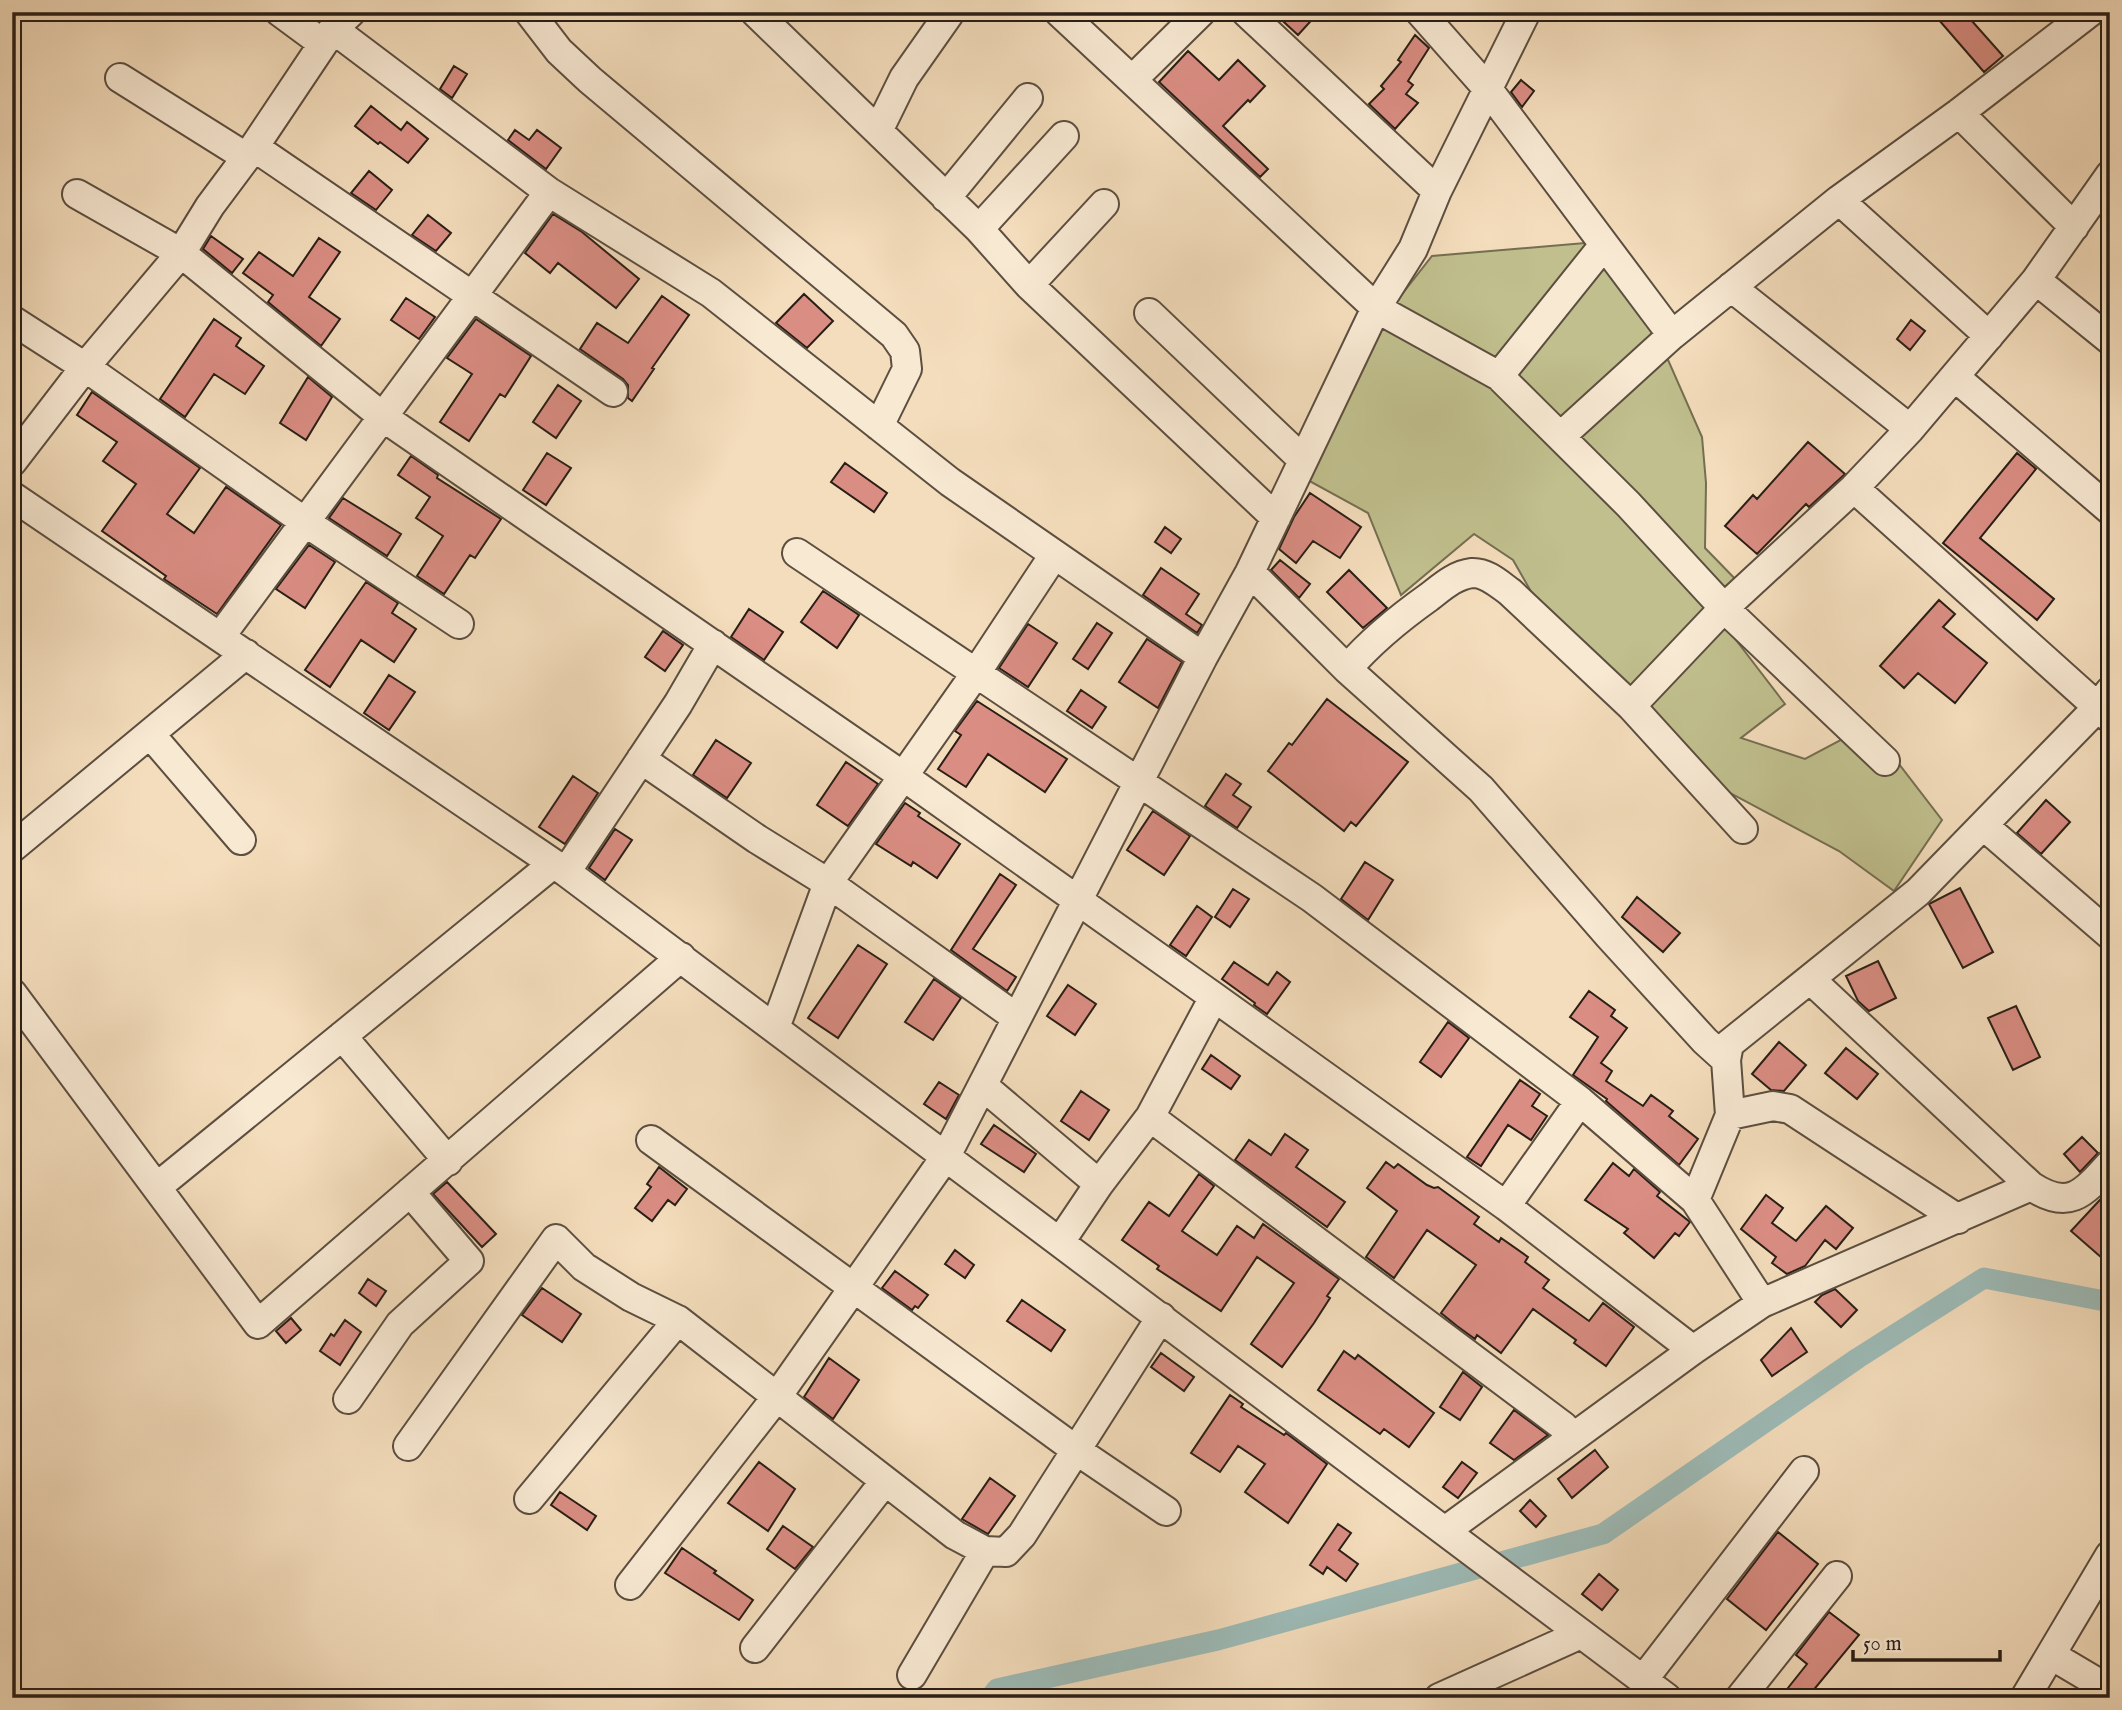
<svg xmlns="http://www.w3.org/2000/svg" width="2122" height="1710" viewBox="0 0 2122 1710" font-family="'IM FELL English',serif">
	<rect width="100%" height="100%" fill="#f4ddbc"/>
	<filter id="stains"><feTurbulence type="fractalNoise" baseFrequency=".00286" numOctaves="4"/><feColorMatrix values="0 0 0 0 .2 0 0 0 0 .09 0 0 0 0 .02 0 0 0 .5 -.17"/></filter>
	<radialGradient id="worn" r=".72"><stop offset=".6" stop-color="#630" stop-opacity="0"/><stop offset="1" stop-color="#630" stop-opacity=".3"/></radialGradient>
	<path fill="#c0bf8d" stroke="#746e52" stroke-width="2" d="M1585,243L1654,328L1702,437L1706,483L1705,548L1744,588L1703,597L1785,704L1741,738L1805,759L1869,725L1942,820L1894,891L1839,851L1670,761L1575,668L1513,560L1474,534L1401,595L1368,513L1304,478L1381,321L1432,256Z"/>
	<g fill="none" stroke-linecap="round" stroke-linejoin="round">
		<path stroke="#9dbbb7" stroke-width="21" d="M990,1698L997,1689L1218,1640L1603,1534L1858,1358L1984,1278L2110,1302"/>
	</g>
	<path fill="#da8d83" stroke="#291e16" stroke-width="2" d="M1273,12H1319L1298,35Z
		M1932,12H1964L2003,56L1984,72Z
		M1415,35L1429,48L1408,81L1413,85L1406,94L1418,103L1395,129L1369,104L1384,89L1381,86L1401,62L1398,60Z
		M1188,51L1219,80L1238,60L1265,86L1250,102L1248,100L1223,126L1268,169L1260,177L1159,82Z
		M454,66L467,74L452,98L440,89Z
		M1521,80L1534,91L1522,107L1511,92Z
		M371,106L401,130L407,122L428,139L408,163L380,142L378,144L355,126Z
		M515,130L529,140L537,130L561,148L546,169L508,140Z
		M369,171L392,190L376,210L351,193Z
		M553,214L582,232L639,279L616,308L558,263L550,273L525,253Z
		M428,215L451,233L436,251L412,235Z
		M211,236L243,259L232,273L203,249Z
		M319,238L340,252L309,297L340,319L321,346L268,302L273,295L243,273L259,252L293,276Z
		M804,294L833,321L807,348L776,323Z
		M662,296L689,315L652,368L654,369L632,401L628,398V385L623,379L580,349L597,323L628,343Z
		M406,298L435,317L419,339L391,320Z
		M214,319L241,338L236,346L264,366L245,394L214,374L185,417L160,399Z
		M476,319L531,356L505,397L500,394L469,441L440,422L472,374L447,358Z
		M1911,320L1925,331L1910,350L1897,339Z
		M308,377L332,397L306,440L280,423Z
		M558,385L581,401L556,438L533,422Z
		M92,392L200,468L167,514L194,533L226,487L281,525L217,614L164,579L166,576L102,531L136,484L103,461L117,442L77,415Z
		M1808,442L1845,474L1809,507L1806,504L1757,554L1725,526L1753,495L1757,499Z
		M547,453L571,468L546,505L523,490Z
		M2017,453L2036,469L1980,538L2054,599L2037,620L1943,543Z
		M411,456L438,475L437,478L501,519L475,558L470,555L444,594L417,576L443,536L416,518L430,497L398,475Z
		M845,463L887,493L874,512L831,482Z
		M1310,493L1361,527L1340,558L1313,541L1296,563L1279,549L1294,517Z
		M343,498L401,534L387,556L329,518Z
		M1165,527L1181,539L1171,553L1155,542Z
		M309,545L335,562L305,608L276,589Z
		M1280,560L1310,584L1299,598L1271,570Z
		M1161,568L1199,594L1186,614L1202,625L1197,633L1143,595Z
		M1349,570L1387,608L1363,628L1327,592Z
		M366,582L398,603L392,613L416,629L394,662L361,640L330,687L305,670Z
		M823,591L859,615L837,648L801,622Z
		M1939,600L1955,614L1943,627L1987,663L1955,703L1918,673L1904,688L1880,666Z
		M749,609L783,632L764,660L731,637Z
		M1097,623L1112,633L1088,669L1073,659Z
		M1028,624L1057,643L1028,687L999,668Z
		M663,631L683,645L665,671L645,657Z
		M1147,639L1182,662L1158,708L1119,682Z
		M389,675L415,692L389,730L364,713Z
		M1081,690L1106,707L1092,728L1067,711Z
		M1327,699L1408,762L1356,826L1351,822L1344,831L1268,771L1289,743L1292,745Z
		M977,701L1067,759L1045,792L988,754L966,787L938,769L961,735L955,731Z
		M716,740L751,763L727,798L693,775Z
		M846,762L878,784L848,826L817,805Z
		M1226,774L1241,784L1233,795L1251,807L1237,828L1205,806Z
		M573,776L598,793L565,844L539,827Z
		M2046,800L2070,822L2041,854L2017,833Z
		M905,803L920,813L918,816L960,844L937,878L913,862L911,866L876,844Z
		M1153,811L1190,836L1164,875L1127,850Z
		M615,829L632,840L605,880L589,868Z
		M1365,862L1393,880L1368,920L1341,899Z
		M1000,874L1016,885L973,949L1016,977L1007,991L951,950Z
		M1960,888L1993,952L1963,968L1929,904Z
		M1233,889L1249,899L1230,927L1215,917Z
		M1637,897L1680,933L1663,952L1622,917Z
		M1197,906L1212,917L1186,956L1170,945Z
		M858,945L887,964L838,1038L808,1018Z
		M1878,961L1896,998L1869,1011L1858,1001L1846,976Z
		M1234,962L1268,985L1277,972L1290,982L1267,1014L1254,1005L1255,1003L1222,979Z
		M934,979L961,998L933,1040L905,1022Z
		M1068,985L1096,1004L1075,1035L1047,1016Z
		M1589,991L1615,1010L1611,1016L1627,1028L1601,1063L1612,1071L1606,1081L1643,1106L1651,1095L1673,1111L1669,1116L1698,1139L1679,1165L1606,1101L1607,1099L1573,1075L1598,1037L1570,1017Z
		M2016,1006L2040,1057L2013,1070L1988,1018Z
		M1448,1022L1469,1038L1441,1077L1420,1062Z
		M1779,1042L1806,1065L1784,1091L1771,1090L1752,1074Z
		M1846,1048L1878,1074L1857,1099L1825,1073Z
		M1211,1055L1240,1076L1231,1089L1202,1069Z
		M1520,1080L1540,1094L1532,1106L1547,1116L1531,1140L1508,1125L1481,1166L1467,1157Z
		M939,1082L959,1095L946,1119L924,1104Z
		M1081,1091L1109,1110L1089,1140L1061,1121Z
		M994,1125L1036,1154L1024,1172L981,1144Z
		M1285,1134L1308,1150L1296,1167L1345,1202L1327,1227L1235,1160L1249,1140L1271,1155Z
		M2082,1137L2098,1153L2080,1172L2064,1154Z
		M1386,1162L1394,1168L1398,1164L1427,1185L1434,1188L1438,1187L1479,1217L1474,1224L1499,1242L1501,1238L1528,1257L1525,1262L1549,1280L1543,1288L1589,1321L1603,1303L1634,1327L1606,1366L1574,1343L1576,1340L1533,1309L1501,1353L1477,1335L1475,1339L1457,1326L1441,1313L1476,1265L1427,1230L1394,1278L1366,1257L1397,1211L1367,1188Z
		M1613,1163L1629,1176L1634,1169L1660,1192L1657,1196L1690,1222L1679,1236L1675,1233L1654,1258L1624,1233L1628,1229L1585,1200Z
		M659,1167L687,1189L675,1205L668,1200L652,1221L635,1208L651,1187L647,1184Z
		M1199,1174L1214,1186L1182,1231L1217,1255L1237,1226L1254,1238L1263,1224L1339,1279L1327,1296L1330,1298L1314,1323L1282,1367L1251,1344L1294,1283L1257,1257L1221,1311L1157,1269L1159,1266L1122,1240L1149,1202L1169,1216Z
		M447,1182L496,1234L482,1247L433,1194Z
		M2110,1189V1265L2071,1231Z
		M1766,1195L1783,1208L1772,1223L1796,1241L1826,1206L1853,1228L1836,1249L1825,1240L1805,1266L1787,1274L1772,1263L1776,1257L1741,1229Z
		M955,1250L974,1265L965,1278L945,1264Z
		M895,1271L928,1295L918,1308L915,1306L912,1310L882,1288Z
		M368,1279L386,1291L376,1306L359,1293Z
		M542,1288L581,1314L562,1342L522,1315Z
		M1835,1289L1857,1310L1841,1327L1815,1302L1822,1295Z
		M1022,1300L1065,1330L1051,1351L1007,1321Z
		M291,1318L301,1330L286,1343L276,1331Z
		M345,1320L361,1332L340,1365L320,1351L331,1334L334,1336Z
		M1791,1328L1807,1352L1772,1376L1761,1360Z
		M1344,1351L1355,1359L1358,1355L1434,1413L1409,1447L1384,1429L1380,1434L1318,1390Z
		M1161,1353L1194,1377L1184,1391L1151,1367Z
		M829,1358L859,1380L833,1419L804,1397Z
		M1463,1372L1482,1387L1460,1420L1440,1407Z
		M1230,1395L1243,1404L1241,1407L1284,1435L1286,1433L1327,1464L1288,1523L1245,1492L1265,1464L1238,1446L1220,1472L1191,1453Z
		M1514,1410L1548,1435L1514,1460L1490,1443Z
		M1595,1450L1608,1467L1572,1498L1558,1479Z
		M759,1462L795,1489L768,1531L728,1503Z
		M1462,1462L1477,1473L1458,1498L1443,1487Z
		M990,1478L1015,1496L988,1534L962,1519Z
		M560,1492L596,1516L587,1530L551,1505Z
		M1530,1500L1546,1516L1536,1527L1520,1511Z
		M1338,1524L1351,1533L1339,1550L1358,1564L1346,1581L1327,1567L1323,1574L1310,1565Z
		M783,1526L813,1547L795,1569L767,1549Z
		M1778,1532L1818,1564L1766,1630L1727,1599Z
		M682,1548L716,1571L714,1573L753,1600L739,1620L665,1573Z
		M1599,1574L1618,1590L1602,1610L1582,1594Z
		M1829,1612L1859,1635L1807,1698H1780L1807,1664L1796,1655Z"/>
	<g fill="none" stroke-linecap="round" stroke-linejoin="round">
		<defs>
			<path id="minor" d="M280,12L322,43
				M529,12L559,51L590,80L894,335L905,351L907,369L879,426
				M755,12L979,229L1029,285L1276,518
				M1059,12L1376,308L1499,376L1628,504L1724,608L1885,761
				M1246,12L1437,191
				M1420,12L1487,88L1672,335
				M333,29L351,12
				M120,78L246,157
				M1132,80L1201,12
				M1959,113L2074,227
				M878,131L904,78L949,14
				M254,147L613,392
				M77,194L181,253L383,417L903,776L1214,997L1506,1206L1693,1350
				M946,198L1028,98
				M1839,200L1989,336
				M979,229L1064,136
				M2036,280L2110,175
				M1029,285L1104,204
				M1149,313L1303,460
				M12,320L85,367L305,522L459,624
				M1499,376L1604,245
				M1955,377L2110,510
				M1910,429L2036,280L2110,340
				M1561,436L1672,335L1839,200L1959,113L2090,12
				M12,462L85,367L181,253L210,206L254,147L333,29L549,192L711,293L950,482L1203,657
				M1854,488L2110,718
				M12,496L566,872L1667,1698
				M797,553L1312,898L1580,1101L1695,1200L1762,1303
				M1250,572L1347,669L1481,789L1609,936L1705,1041L1726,1060
				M220,637L549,192
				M1347,669C1372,640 1398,619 1429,597C1442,587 1455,575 1472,573C1486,572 1499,584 1510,592L1631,706L1743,829
				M1631,706L1724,608L1854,488L1910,429L1731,287
				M150,734L241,840
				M641,759L757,839L828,883L1017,1018
				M1984,826L2110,935
				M12,848L246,654
				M566,872L678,704L713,644
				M1810,979L2031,1186C2069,1211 2083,1194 2110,1164
				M12,993L258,1324L681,957
				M775,1028L828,883L976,673L1054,555
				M342,1036L448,1161
				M983,1086L1099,1184
				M1730,1115L1773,1106L1790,1109L1958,1219
				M1150,1117L1214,997
				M651,1140L1076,1450L1166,1511
				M157,1187L553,864
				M1695,1200L1730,1115L1726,1060L1729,1044L1918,892L2097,708L2110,691
				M1506,1206L1580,1101
				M1060,1242L1099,1184L1150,1117L1563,1426L1573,1437
				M348,1399L400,1324L469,1261L410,1192
				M408,1446L556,1239L584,1267L631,1297L678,1320L955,1535L985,1551L1006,1552L1022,1535L1161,1317
				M529,1499L678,1320
				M1445,1531L1693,1350L1762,1303L2031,1186
				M630,1585L776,1398L946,1156L1203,657L1250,572L1376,308L1413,249L1437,191L1526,12
				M755,1648L885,1481
				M2051,1655L2110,1690
				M912,1675L985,1551
				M1643,1680L1804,1471
				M1439,1698L1581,1634
				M1740,1698L1837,1576
				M2025,1698L2110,1555"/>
		</defs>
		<use href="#minor" stroke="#5c4e40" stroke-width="32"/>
		<use href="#minor" stroke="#f8e9d3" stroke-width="28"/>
	</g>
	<rect width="2122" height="1710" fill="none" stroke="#f4ddbc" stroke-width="42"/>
	<rect x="14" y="14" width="2094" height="1682" fill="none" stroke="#291e16" stroke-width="3.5"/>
	<rect x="21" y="21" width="2080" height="1668" fill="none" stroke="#291e16" stroke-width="2"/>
	<path d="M1853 1650v10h147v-10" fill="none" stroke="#291e16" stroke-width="3.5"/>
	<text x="1863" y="1650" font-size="21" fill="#291e16" stroke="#f8e9d3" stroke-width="5" paint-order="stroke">50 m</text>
	<rect width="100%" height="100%" filter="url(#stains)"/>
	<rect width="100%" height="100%" fill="url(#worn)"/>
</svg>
